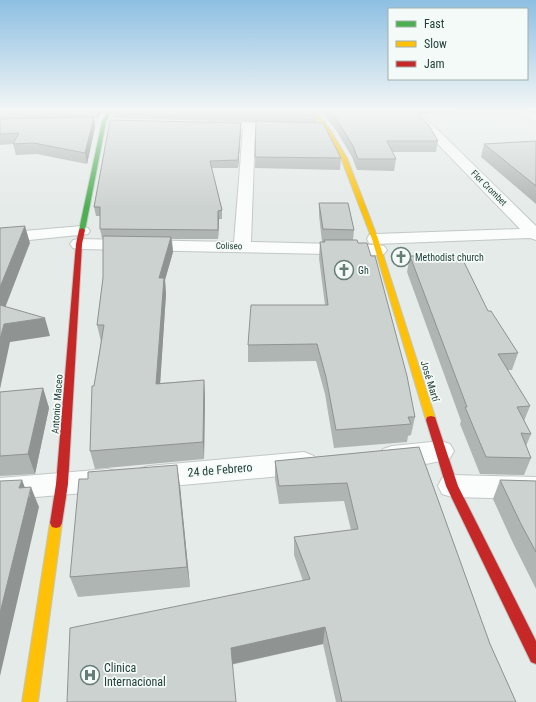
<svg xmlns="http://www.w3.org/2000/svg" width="536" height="702" viewBox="0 0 536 702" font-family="'Roboto Condensed',sans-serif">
	<rect width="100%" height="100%" fill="#e5ebe9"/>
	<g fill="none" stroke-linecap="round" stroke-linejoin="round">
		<defs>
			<path id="street" d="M401,110H413L438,130L536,226V240L530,238L375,244L369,243L367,239L369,235L375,234L520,229L430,136Z
				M515,110H528L536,114V122Z
				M212,122L286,123L290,125L292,127L290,129L286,131L255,130L251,242L378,245L384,246L387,250L384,254L378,255L79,249L73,248L70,244L73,240L79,239L234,242L243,129L208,127L206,125L208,123Z
				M82,226L88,228L90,231L88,234L0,243V233Z
				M441,441L450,444L454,451L450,458C433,464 400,469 383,463L379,456L383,449L392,446Z
				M304,452L314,456L318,463L314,470L304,474L149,488L139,485L135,477L139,469L149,466Z
				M108,469L118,472L122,480L118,488L108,491L0,500V478Z
				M452,475L536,477V499L452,497L442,494L438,486L442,478Z"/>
			<path id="fast" d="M108,110H112L106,122L85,230L82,232L79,230L102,122Z"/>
			<path id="slow" d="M310,110H315L329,128L347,158L378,239L436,420L435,423H427L426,420L372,239L341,158L325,129Z
				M56,518L60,519L62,523L38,702H22L50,523L52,519Z"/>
			<path id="jam" d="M82,228L85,230L82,244L68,484L62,523L60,527L56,528L52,527L50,523L56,484L76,244L79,230Z
				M431,416L435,417L458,486L536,641V664L531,662L446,486L426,420L427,417Z"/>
		</defs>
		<use href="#street" stroke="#c2c8c6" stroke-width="2"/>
		<use href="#fast" stroke="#c1c8c6" stroke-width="2"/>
		<use href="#slow" stroke="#c1c8c6" stroke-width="2"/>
		<use href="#jam" stroke="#c1c8c6" stroke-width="2"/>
		<use href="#street" fill="#fbfcfc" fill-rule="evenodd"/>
		<use href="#fast" fill="#4caf50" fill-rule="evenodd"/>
		<use href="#slow" fill="#ffc107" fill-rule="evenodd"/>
		<use href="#jam" fill="#c62828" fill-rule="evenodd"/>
	</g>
	<path fill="#afb5b3" d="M0,110H103L98,118H94L95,127L87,164L37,154L16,155L13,144L0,145Z
		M112,110H314L317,114L316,123L341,158L340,170L255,168L256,122L113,118Z
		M319,110H412L438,141L436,152H392L396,159L394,171L357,170L352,157L334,127Z
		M415,110H454L420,114Z
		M241,123V130L238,168H212L222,210V219H219L218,239H172L173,252L165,280L166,294L160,383L204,380L205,398L204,459L95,469L90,451L94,386L101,342L97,325L103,278V238H102L100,229V216H96L94,207Z
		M536,141V204L481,157L484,144Z
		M319,203L354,230L353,240L415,417L411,435L408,436L407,442L334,448L325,394L316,361L248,362V345L325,305L319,258L320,242H322L319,215Z
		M410,256L488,311L518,353L512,370H508L530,406L524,421L531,434L526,446L531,458L524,475L480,474L460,424L461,421L407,272Z
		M43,388L49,408L35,474L0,476V392Z
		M419,447L490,644L516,702H336L323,644L67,702L303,581L294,555V537L351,530L344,501L279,504L275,479V461Z
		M500,480L536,481V589L513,543L493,499Z
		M180,486L190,587L78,597L70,577Z"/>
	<path fill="#8f9392" d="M97,110H103L98,118Z
		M420,110H454L420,114Z
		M94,117L95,127L87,164L85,153Z
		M241,123V130L238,168V160Z
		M218,211L219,219L218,239Z
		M25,226L30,243L5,308L0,312V287Z
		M171,237L173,252L165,280L166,294L159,401L156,384L159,278Z
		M45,318L50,336L10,342L0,389V339L4,324Z
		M204,380L205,398L204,459L203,442Z
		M43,388L49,408L35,474L28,454Z
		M177,465L180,486L190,587L187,567Z
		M22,480L29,498L31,487L39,507L0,676V613L19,488Z
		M325,627L323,644L232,664L231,648Z"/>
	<path fill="#ccd2d0" stroke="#8f9392" d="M0,110H21L0,111Z
		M189,110H314L317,114Z
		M329,110H412L428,124L438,141H387L396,159H358L353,146L335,117Z
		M94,117L85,153L34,143L13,144L19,133L0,134V119Z
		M110,120L241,123L238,160L210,161L222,210L218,211V230L100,229V207H94Z
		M256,121L323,123L341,158L255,157Z
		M536,141V186L484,144Z
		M319,203H348L354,230L323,229Z
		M25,226L0,287V228Z
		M103,236L171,237L159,278H164L156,384L204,380L203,442L90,451L92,386H94L104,325H97L103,278Z
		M324,240H357L358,243H367L371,256H375L407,376L415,417H408L411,424L336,430L326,377L317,344L248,345L251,305H328L320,242H325Z
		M410,256H461L488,311H491L518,353L498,354L530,406L517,407L531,434L521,433L531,458L486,457L465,407H467Z
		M0,305L45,318L4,324L0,339Z
		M43,388L28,454L0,456V392Z
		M419,447L490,644L516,702H342L325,627L231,648L236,702H67L70,628L310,579L294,537L358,529L347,483L279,486L275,461Z
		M177,465L187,567L70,577L79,479H88V472Z
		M22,480L19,488L31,487L0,613V481Z
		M500,480L536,481V552L521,524Z"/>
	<linearGradient id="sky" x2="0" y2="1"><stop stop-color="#8dbfe2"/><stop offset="0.53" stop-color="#f3f6f5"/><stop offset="1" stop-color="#f3f6f5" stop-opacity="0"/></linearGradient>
	<rect width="536" height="208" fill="url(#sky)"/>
	<defs>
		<symbol id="church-ring" viewBox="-11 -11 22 22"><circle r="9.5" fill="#f4faf7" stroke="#667c77" stroke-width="1.5"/><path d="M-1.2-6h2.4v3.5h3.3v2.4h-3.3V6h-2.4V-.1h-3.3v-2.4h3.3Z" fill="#667c77"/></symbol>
		<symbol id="hospital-ring" viewBox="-11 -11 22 22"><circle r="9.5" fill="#f4faf7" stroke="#667c77" stroke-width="1.5"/><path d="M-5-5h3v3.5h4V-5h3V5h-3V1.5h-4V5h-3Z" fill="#667c77"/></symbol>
	</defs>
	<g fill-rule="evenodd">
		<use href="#church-ring" x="390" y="246" width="22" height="22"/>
		<use href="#church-ring" x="333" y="259" width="22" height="22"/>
		<use href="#hospital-ring" x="79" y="664" width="22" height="22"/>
	</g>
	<g text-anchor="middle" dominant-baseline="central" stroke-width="3.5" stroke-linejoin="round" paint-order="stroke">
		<g font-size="9" fill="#22403a" stroke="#f4faf7">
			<text transform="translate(489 188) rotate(45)">Flor Crombet</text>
			<text transform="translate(229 246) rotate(1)">Coliseo</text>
		</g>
		<g font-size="10" fill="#22403a" stroke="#f4faf7" text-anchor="start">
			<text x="415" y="257">Methodist church</text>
			<text x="358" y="270">Gh</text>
		</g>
		<g font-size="10" fill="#22403a" stroke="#f4faf7">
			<text transform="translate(430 381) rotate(73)">José Martí</text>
			<text transform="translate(57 404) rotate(-86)">Antonio Maceo</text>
		</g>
		<g font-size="12" fill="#22403a" stroke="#f4faf7">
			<text transform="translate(220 470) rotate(-5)">24 de Febrero</text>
		</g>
		<g font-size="12" fill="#22403a" stroke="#f4faf7" text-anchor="start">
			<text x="104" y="668">Clinica<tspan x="104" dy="14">Internacional</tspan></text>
		</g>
	</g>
	<rect x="388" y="8" width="140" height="72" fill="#f4faf7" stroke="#a0b0ab"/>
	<rect x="396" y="21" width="20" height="6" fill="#4caf50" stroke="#a0b0ab"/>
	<text x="424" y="28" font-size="12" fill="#22403a">Fast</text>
	<rect x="396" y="41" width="20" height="6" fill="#ffc107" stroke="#a0b0ab"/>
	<text x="424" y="48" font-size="12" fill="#22403a">Slow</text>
	<rect x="396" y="61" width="20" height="6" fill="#c62828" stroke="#a0b0ab"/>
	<text x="424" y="68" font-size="12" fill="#22403a">Jam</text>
</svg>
